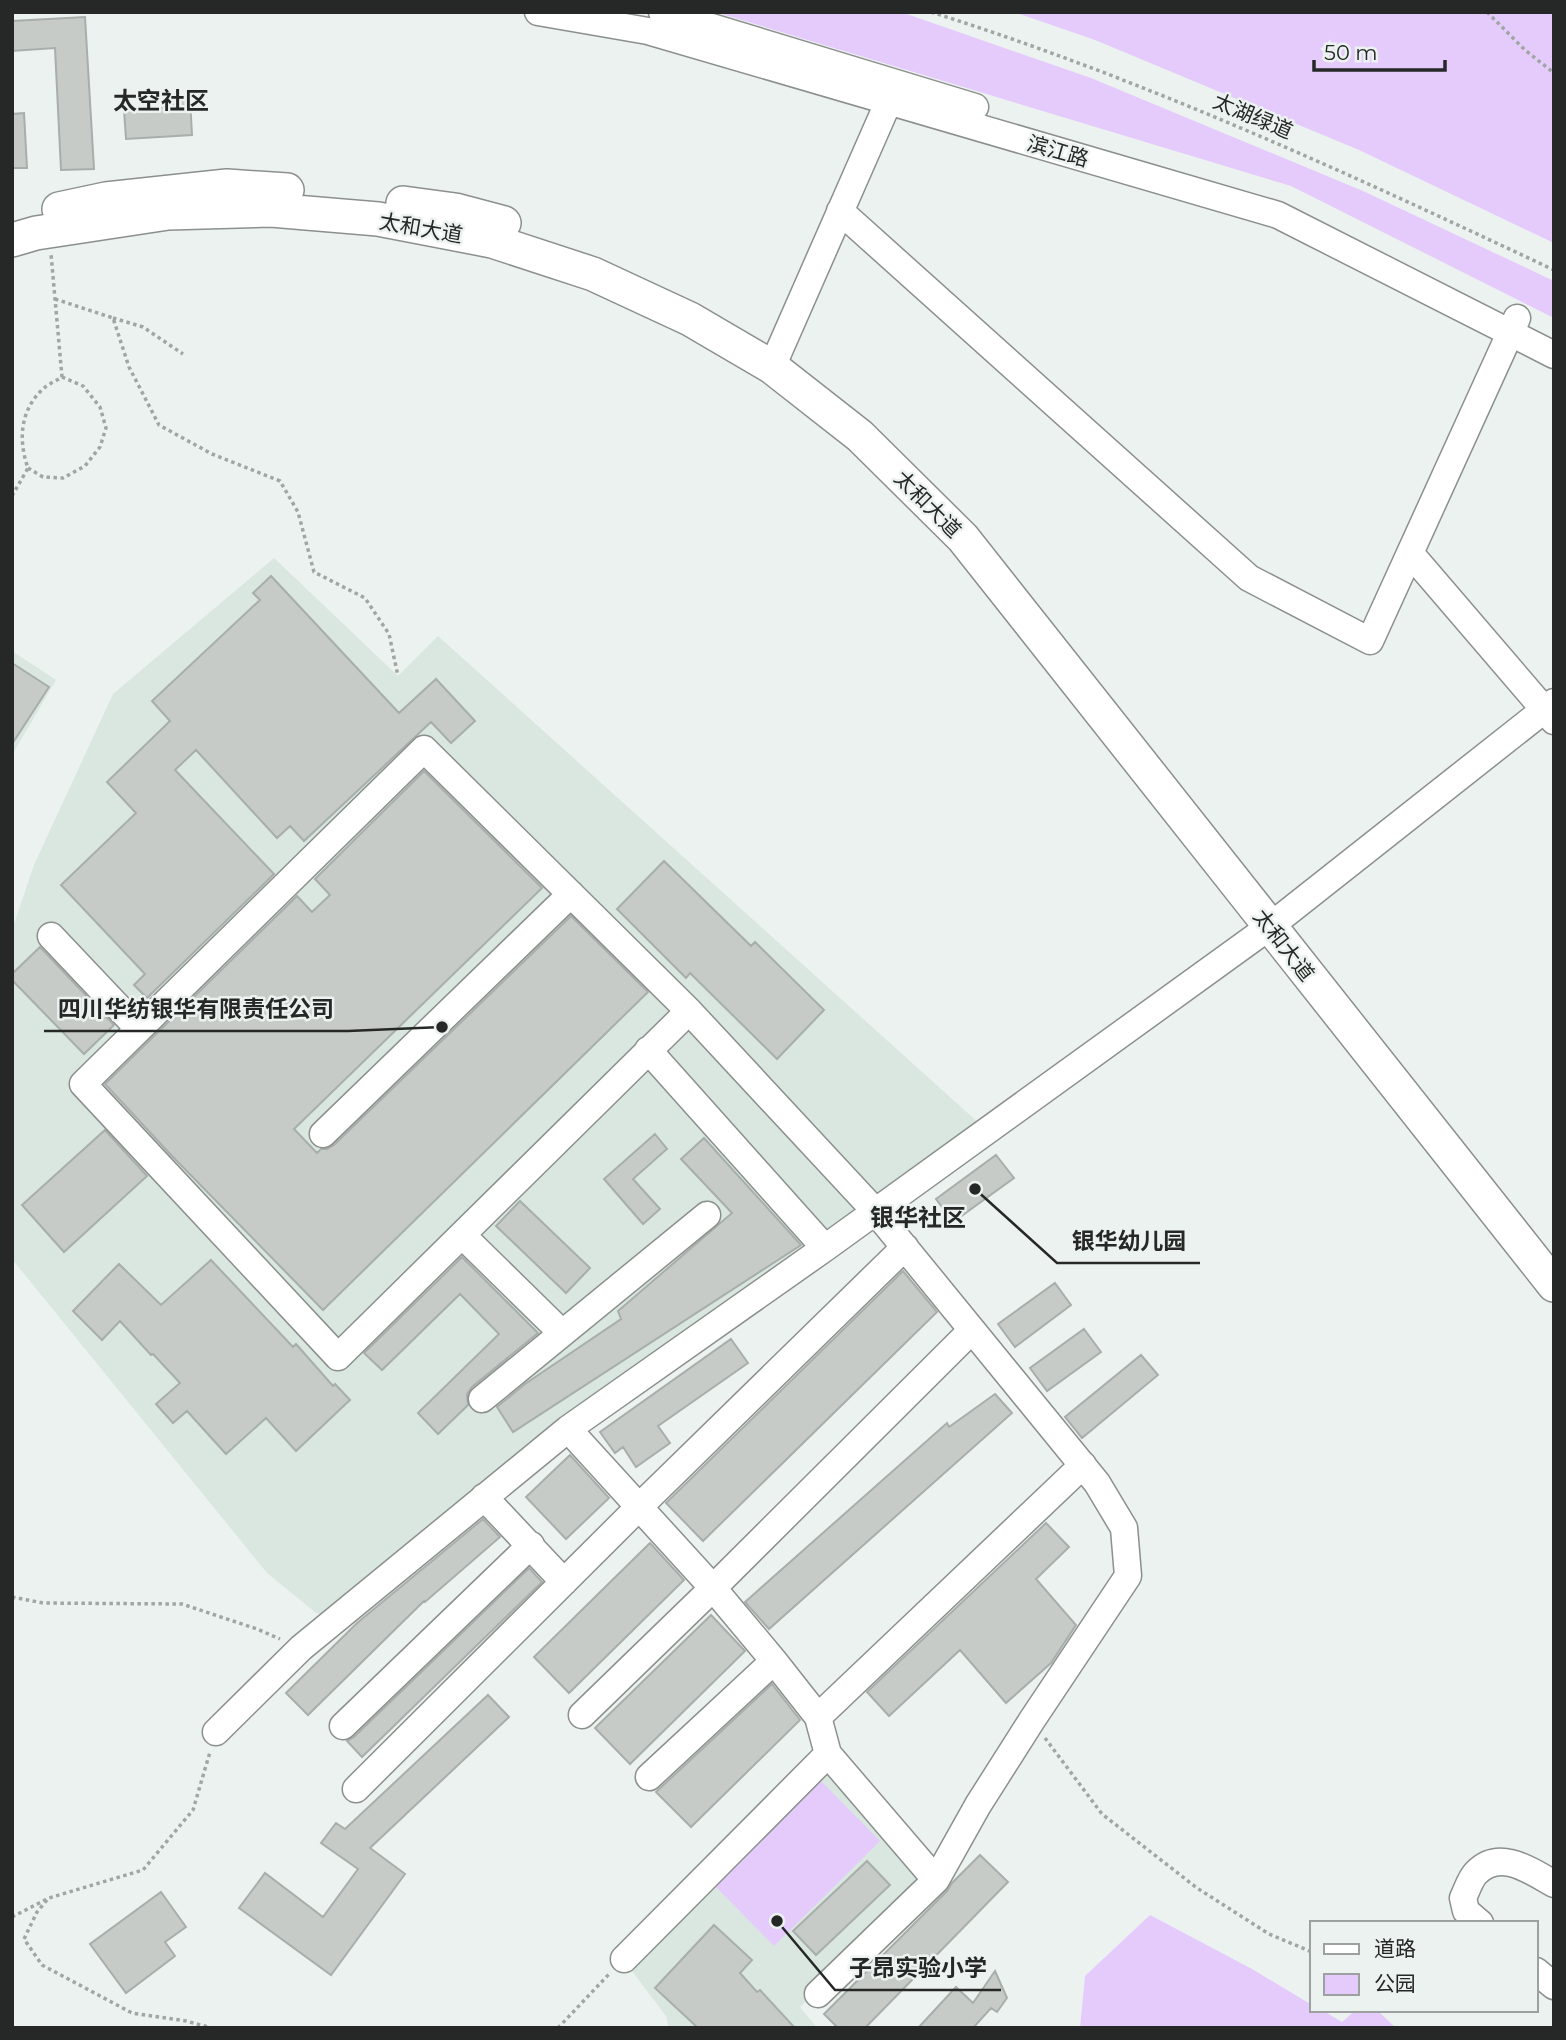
<svg xmlns="http://www.w3.org/2000/svg" width="1566" height="2040" viewBox="0 0 1566 2040" font-family="Montserrat,'Noto Sans SC',sans-serif">
	<rect width="100%" height="100%" fill="#ecf2ef"/>
	<path fill="#d9e7e0" d="M274,558L398,676L438,636L981,1125L330,1616L316,1613L267,1573L12,1259V930L34,865L113,694Z
		M12,651L56,680L12,755Z
		M829,1763L928,1880L800,2007L817,2028H669L666,2016L626,1963Z"/>
	<path fill="#e4cbfc" d="M715,12H901L1091,78L1363,191L1554,281V318L1291,186Z
		M1014,12H1554V243L1359,150L1095,40Z
		M819,1779L880,1841L774,1946L713,1884Z
		M1150,1915L1252,1969L1312,2005V2010H1322L1342,2022L1356,2010H1377L1396,2028H1080L1085,1976Z"/>
	<path fill="#c6cbc8" stroke="#a8aeab" stroke-width="2" d="M85,17L94,169L61,170L55,48L12,51V21Z
		M190,98L192,135L126,139L124,110L172,107L174,99Z
		M24,113L27,168H12V114Z
		M271,576L399,713L436,679L475,721L451,743L431,722L304,841L290,826L277,838L196,750L175,770L274,874L147,998L134,985L145,974L61,885L136,813L107,782L170,721L152,701L260,600L253,593Z
		M12,663L49,687L12,744Z
		M424,771L542,888L294,1129L317,1153L321,1149H327L334,1145L571,916L648,992L323,1310L171,1155L105,1084L297,896L312,912L330,895L315,879Z
		M664,861L751,946L755,942L824,1010L777,1059L690,973L686,978L617,909Z
		M40,947L114,1025L84,1054L12,980V974Z
		M105,1130L147,1176L64,1252L22,1205Z
		M655,1134L667,1149L633,1179L660,1209L643,1224L604,1179Z
		M704,1138L801,1245L513,1432L497,1407L525,1384L621,1319L618,1311L732,1213L681,1159Z
		M996,1155L1014,1178L953,1222L936,1199Z
		M520,1201L590,1268L566,1293L496,1226Z
		M462,1257L538,1333L472,1387L467,1394L468,1405L438,1434L418,1413L499,1334L460,1294L382,1370L364,1353Z
		M211,1260L293,1347L296,1344L333,1386L335,1384L350,1400L296,1451L266,1418L226,1454L187,1411L173,1423L156,1404L180,1383L153,1354L151,1355L120,1321L102,1340L73,1311L119,1264L161,1305Z
		M903,1271L937,1312L703,1541L666,1503Z
		M1055,1283L1071,1305L1015,1347L998,1324Z
		M1084,1329L1101,1352L1047,1391L1030,1368Z
		M731,1339L748,1363L658,1426L670,1443L636,1467L623,1447L615,1453L600,1432Z
		M1141,1355L1158,1375L1082,1438L1065,1417Z
		M995,1394L1012,1413L769,1629L745,1602L947,1423L949,1427Z
		M570,1455L609,1498L566,1539L526,1497Z
		M483,1519L500,1537L425,1602L424,1601L308,1715L286,1693L357,1623Z
		M1046,1523L1069,1547L1036,1579L1076,1625L1051,1663L1006,1703L960,1650L889,1716L867,1692Z
		M650,1543L684,1580L569,1693L534,1657Z
		M529,1568L542,1582L362,1757L347,1741L354,1737Z
		M711,1615L745,1651L630,1764L595,1728Z
		M772,1684L800,1720L691,1827L656,1792Z
		M488,1695L509,1717L370,1848L405,1874L331,1975L239,1908L265,1873L323,1917L358,1869L321,1843L336,1823L345,1829Z
		M980,1855L1008,1882L865,2028H838L824,2014L947,1891L952,1883Z
		M867,1861L890,1885L816,1955L793,1931Z
		M161,1892L186,1927L165,1942L175,1956L126,1993L90,1944Z
		M714,1925L752,1960L740,1973L757,1992L760,1990L795,2028H698L655,1988Z
		M995,1971L1007,1998L997,2012L991,2008L973,2028H918L956,1987L973,2003Z"/>
	<g fill="none" stroke-linecap="round" stroke-linejoin="round">
		<defs>
			<path id="minor" d="M538,12L648,31L1278,215L1554,355
				M662,12L975,107
				M840,211L1249,578L1370,641L1517,318
				M772,367L895,87
				M1410,553L1554,721
				M51,936L139,1029
				M689,1011L338,1357L83,1084L424,749L689,1011L875,1211L1097,1483L1124,1528L1128,1576L1032,1720L978,1805L936,1880
				M648,1050L825,1248
				M323,1134L571,894
				M462,1235L562,1333
				M482,1399L707,1215
				M568,1429L713,1588L774,1661L818,1717L828,1754L936,1880L818,1994
				M484,1497L564,1582
				M582,1715L713,1588L972,1330
				M818,1717L1083,1465
				M343,1726L531,1545
				M216,1732L301,1648L568,1429L825,1248L1269,927L1554,702
				M649,1777L774,1661
				M356,1789L639,1507L905,1247
				M1480,1923L1466,1911L1463,1898C1467,1890 1470,1879 1476,1873C1500,1848 1531,1871 1554,1884
				M624,1959L828,1754
				M1536,1971L1554,1986"/>
			<path id="major" d="M403,203L455,210L504,223
				M59,209L106,199L227,186L287,190
				M12,240L36,233L168,213L271,210L378,219L492,241L593,274L690,319L772,367L860,436L963,538L1554,1285"/>
		</defs>
		<use href="#minor" stroke="#8b908d" stroke-width="29"/>
		<use href="#major" stroke="#8b908d" stroke-width="36"/>
		<path stroke="#a1a6a3" stroke-width="3.5" stroke-dasharray="3.5 3.5" stroke-linecap="butt" d="M931,12C1146,80 1350,174 1554,270
			M1487,12L1525,50L1554,73
			M55,299L113,318L129,367L159,425L212,454L280,481L298,512L314,572L365,598L389,634L398,676
			M113,318L143,327L183,354
			M28,468L43,477L63,478L85,466L100,447L106,428L100,407L83,386L62,377
			M12,496L28,468C18,440 20,410 43,389C48,384 56,381 62,377L51,254
			M12,1597L43,1603L182,1604L257,1629L280,1639
			M1045,1738L1102,1814L1197,1888L1269,1934L1312,1952
			M47,1900L37,1912L24,1939L42,1965L132,2013L186,2021L212,2028
			M12,1917L49,1898L143,1870L193,1810L210,1752
			M558,2028L610,1973"/>
		<use href="#minor" stroke="#fff" stroke-width="26"/>
		<use href="#major" stroke="#fff" stroke-width="33"/>
	</g>
	<g text-anchor="middle" dominant-baseline="central" stroke-width="5" stroke-linejoin="round" paint-order="stroke">
		<g font-size="21" fill="#252826" stroke="#ecf2ef">
			<text transform="translate(1253 116) rotate(23)">太湖绿道</text>
			<text transform="translate(1058 151) rotate(16)">滨江路</text>
			<text transform="translate(421 228) rotate(10)">太和大道</text>
			<text transform="translate(928 504) rotate(45)">太和大道</text>
			<text transform="translate(1284 945) rotate(52)">太和大道</text>
		</g>
		<g font-size="24" font-weight="bold" fill="#252826" stroke="#ecf2ef">
			<text x="161" y="100">太空社区</text>
			<text x="918" y="1217">银华社区</text>
		</g>
	</g>
	<path fill="none" stroke="#252826" stroke-width="2.5" d="M442 1027L348 1031H44M975 1189L1057 1263H1200M777 1921L835 1990H1001"/>
	<g fill="#252826" stroke="#ecf2ef" stroke-width="2.5">
		<circle cx="442" cy="1027" r="7"/>
		<circle cx="975" cy="1189" r="7"/>
		<circle cx="777" cy="1921" r="7"/>
	</g>
	<g font-size="23" text-anchor="middle" font-weight="bold" fill="#252826" stroke="#ecf2ef" stroke-width="5" stroke-linejoin="round" paint-order="stroke">
		<text x="196" y="1017">四川华纺银华有限责任公司</text>
		<text x="1129" y="1249">银华幼儿园</text>
		<text x="918" y="1976">子昂实验小学</text>
	</g>
	<rect width="1566" height="2040" fill="none" stroke="#252826" stroke-width="28"/>
	<rect x="1310" y="1921" width="228" height="91" fill="#ecf2ef" stroke="#9ca19f" stroke-width="2"/>
	<rect x="1324" y="1944" width="35" height="10" fill="#ffffff" stroke="#9ca19f" stroke-width="2"/>
	<text x="1374" y="1956" font-size="21" fill="#252826">道路</text>
	<rect x="1324" y="1974" width="35" height="21" fill="#e4cbfc" stroke="#9ca19f" stroke-width="2"/>
	<text x="1374" y="1991" font-size="21" fill="#252826">公园</text>
	<path d="M1314 60v10h131v-10" fill="none" stroke="#252826" stroke-width="3.5"/>
	<text x="1324" y="60" font-size="21" fill="#252826" stroke="#ecf2ef" stroke-width="5" paint-order="stroke">50 m</text>
</svg>
